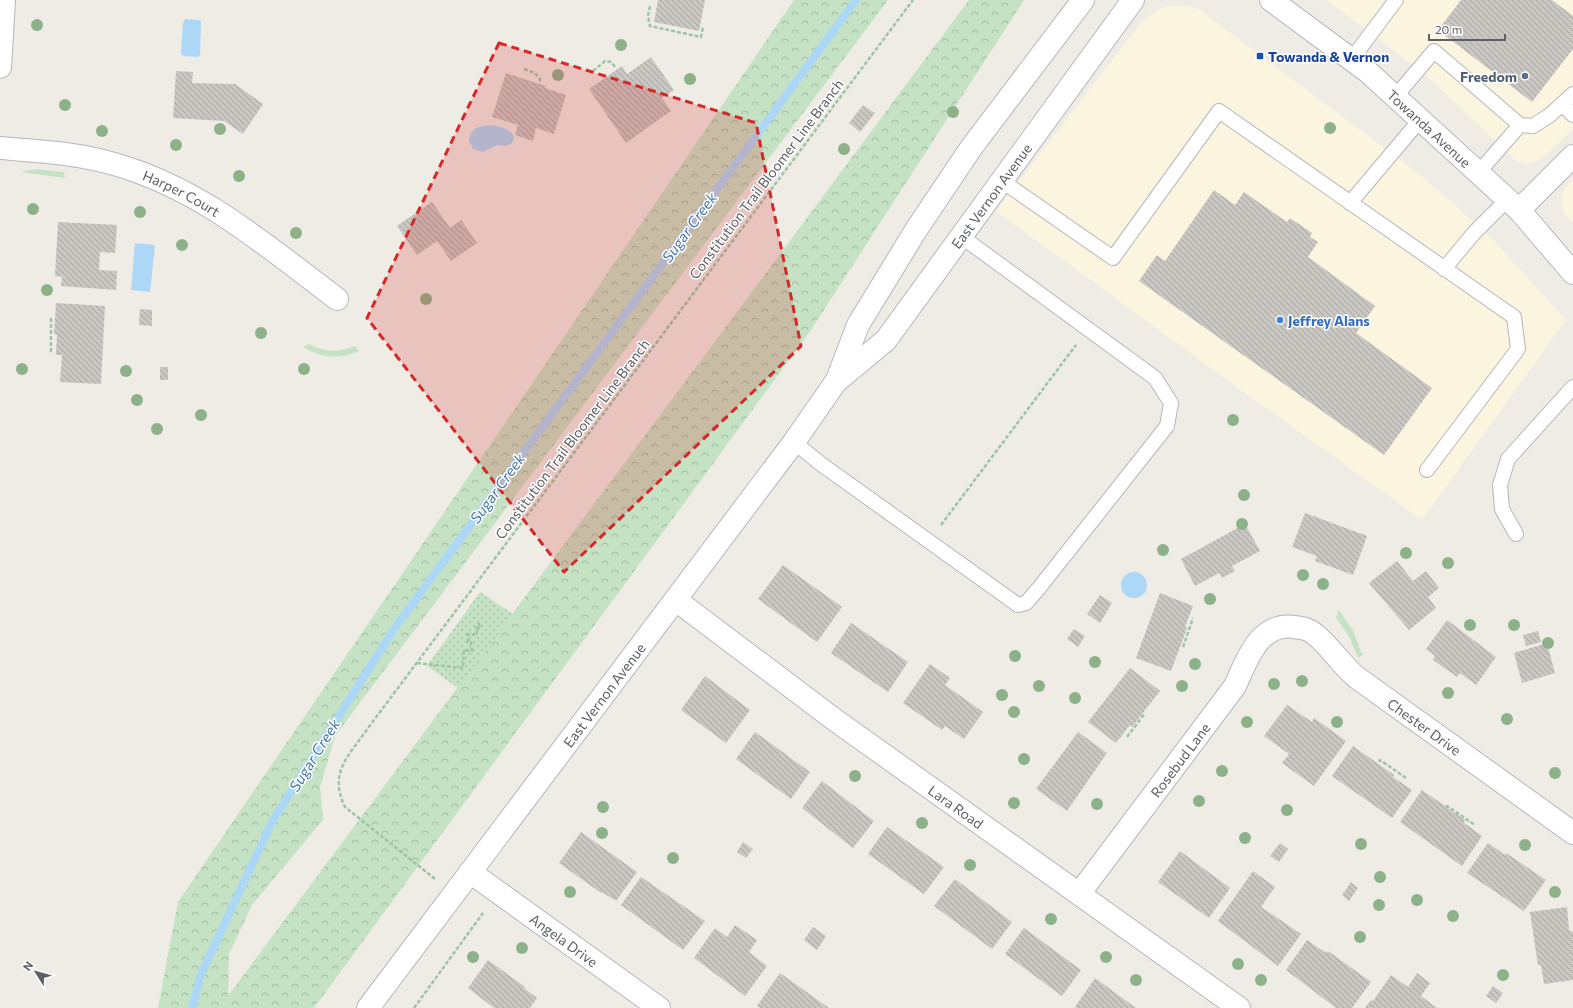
<svg xmlns="http://www.w3.org/2000/svg" width="1573" height="1008" viewBox="0 0 1573 1008" font-family="Commissioner,sans-serif">
	<defs>
		<pattern id="forest-crowns" width="20" height="18" patternUnits="userSpaceOnUse"><rect width="20" height="18" fill="#c5e3c4"/><path d="M2 6a3 3 0 1 1 6 0M12 15a3 3 0 1 1 6 0" fill="none" stroke="#a3bba3"/></pattern>
		<pattern id="garden-dots" width="8" height="8" patternUnits="userSpaceOnUse"><rect width="8" height="8" fill="#c5e3c4"/><path d="M2 2h.1M6 6h.1" fill="none" stroke="#a3bba3" stroke-width="1.8" stroke-linecap="round"/></pattern>
		<pattern id="building-back-hatch" width="6" height="6" patternUnits="userSpaceOnUse"><rect width="6" height="6" fill="#cac7c2"/><path d="M-1 5l2 2M0 0l6 6M5-1l2 2" fill="none" stroke="#a7a5a1"/></pattern>
	</defs>
	<rect width="100%" height="100%" fill="#eeece5"/>
	<path fill="#fbf4de" d="M1327,0H1573V129L1540,160L1528,164L1516,161L1426,75Z
		M1170,6H1189L1200,10L1409,166L1451,201L1495,242L1566,320L1422,520L1238,388L996,211L1143,20L1160,8Z
		M1573,178V223L1564,213L1561,202L1562,193Z"/>
	<path fill="#c5e3c4" d="M35,169L64,172L65,178L21,172Z
		M309,344C323,352 339,353 355,346L359,351C340,360 321,358 303,347Z
		M1339,610L1353,630L1361,652L1364,654L1358,658L1349,636L1336,618Z"/>
	<path fill="url(#forest-crowns)" d="M794,0H888L335,736L320,787L323,820L252,905L229,954L228,996L969,0H1024L811,330L314,1008H158L178,902Z"/>
	<path fill="url(#garden-dots)" d="M480,592L513,614L458,688L427,666Z"/>
	<path fill="#acd7f7" d="M185,19L199,20L201,22L200,55L198,57L184,56L181,54L183,23Z
		M493,125C502,127 509,129 514,136L512,143L506,146L497,145L483,152L473,149L469,140C471,126 482,126 493,125Z
		M135,243L155,245L150,292L131,290Z
		M1121 585a13 13 0 1 1 26 0a13 13 0 1 1-26 0Z"/>
	<g fill="none" stroke-linecap="round" stroke-linejoin="round">
		<path stroke="#acd7f7" stroke-width="8" d="M192,1008L201,974L273,820L394,629L856,0"/>
	</g>
	<path fill="url(#building-back-hatch)" d="M658,0H705L699,31L654,22Z
		M1461,0H1552L1573,16V49L1532,102L1438,30Z
		M651,57L674,90L662,98L671,111L626,143L589,89L622,66L627,74Z
		M176,71L193,72L192,83L235,84L263,104L243,134L224,121L173,118Z
		M506,73L546,86L545,88L566,95L554,134L536,128L533,141L515,135L518,125L492,117Z
		M863,105L875,113L860,132L849,123Z
		M1214,190L1235,205L1244,192L1287,222L1290,218L1312,233L1310,237L1318,242L1308,257L1375,306L1356,333L1432,388L1384,455L1139,281L1157,255L1165,261Z
		M432,202L450,228L461,220L477,243L451,261L437,241L417,255L397,226Z
		M58,222L117,225L115,253L100,252L99,270L117,271L116,290L61,286L62,277L55,276Z
		M56,303L105,306L101,384L60,382L62,355H56L57,335L54,334Z
		M140,309L152,310V326L139,325Z
		M160,367H168V380H160Z
		M1305,513L1367,536L1353,575L1315,561L1317,556L1292,547Z
		M1245,524L1260,551L1232,566L1235,571L1222,578L1219,573L1195,586L1181,559Z
		M1397,561L1413,581L1426,571L1439,588L1428,597L1436,608L1409,630L1369,583Z
		M783,565L842,607L817,642L758,599Z
		M1160,593L1193,606L1185,627L1187,628L1171,671L1136,658Z
		M1100,595L1112,603L1100,623L1087,614Z
		M1447,620L1496,657L1476,685L1460,673L1457,677L1433,660L1435,656L1426,649Z
		M851,623L908,662L888,692L831,653Z
		M1074,629L1085,636L1078,647L1067,639Z
		M1538,631L1541,642L1526,646L1523,635Z
		M1547,643L1555,673L1522,683L1514,653Z
		M930,664L950,678L945,685L983,712L964,739L945,726L942,730L903,703Z
		M1130,668L1160,691L1132,727L1130,725L1116,743L1088,722Z
		M705,676L750,710L726,743L681,710Z
		M1287,705L1312,722L1314,718L1346,741L1314,786L1282,763L1289,754L1264,736Z
		M755,732L810,772L791,799L736,759Z
		M1078,732L1107,753L1067,811L1036,789Z
		M1353,746L1394,775L1393,777L1412,790L1392,818L1332,776Z
		M822,781L874,821L853,848L802,808Z
		M1422,790L1465,820L1464,823L1482,836L1462,866L1400,822Z
		M887,827L944,867L924,894L868,854Z
		M581,832L637,872L616,901L602,892L601,893L559,863Z
		M743,842L753,849L746,858L737,852Z
		M1280,843L1288,849L1279,862L1270,856Z
		M1488,843L1505,855L1506,853L1546,880L1524,911L1467,873Z
		M1180,851L1230,888L1209,918L1158,882Z
		M1253,871L1275,887L1261,907L1301,934L1278,966L1218,921Z
		M641,877L705,921L683,950L621,905Z
		M955,879L1012,922L992,949L934,906Z
		M1351,882L1358,888L1349,901L1342,895Z
		M1567,907L1569,930L1573,932V980L1544,984L1541,965H1538L1530,912Z
		M735,925L757,940L749,952L767,966L745,996L694,958L715,928L727,937Z
		M813,927L826,936L817,950L804,940Z
		M1024,928L1081,970L1062,996L1005,954Z
		M1307,940L1326,953L1328,951L1371,982L1352,1008H1336L1286,970Z
		M488,960L525,987L524,988L537,998L530,1008H494L468,988Z
		M780,973L829,1008H760L757,1006Z
		M1417,973L1430,983L1421,996L1437,1008H1365L1371,1000L1373,1001L1391,975L1408,987Z
		M1095,978L1136,1008H1077L1075,1007Z
		M1493,986L1503,993L1496,1003L1486,996Z"/>
	<g fill="none" stroke-linecap="round" stroke-linejoin="round">
		<defs>
			<path id="lane" d="M1351,60L1396,0
				M1395,97L1434,51L1520,125L1478,173
				M1562,104L1573,115
				M1520,125L1533,126L1550,115L1573,94
				M1002,181L1113,258L1219,111L1514,317L1518,349L1427,470
				M1350,203L1420,120
				M1444,269L1474,233L1507,200
				M794,442L821,464L1018,605L1026,603L1039,588L1167,426L1171,403L1155,378L962,237
				M1516,534L1502,509L1500,485L1508,459L1573,387"/>
			<g id="street">
				<path d="M0,67L4,0"/>
				<path id="s1" d="M0,148C38,151 77,153 114,164C200,188 267,246 337,299"/>
				<path d="M1519,210L1573,156"/>
				<path id="s2" d="M676,600L835,720L1239,1008"/>
				<path id="s3" d="M470,872L659,1008"/>
				<path id="s4" d="M1079,894L1235,686C1247,660 1259,622 1294,627C1303,628 1309,629 1316,635C1331,648 1341,664 1356,677L1573,833"/>
			</g>
			<g id="secondary">
				<path id="s5" d="M1271,0L1367,71L1519,210L1573,273"/>
				<path id="s6" d="M838,380L886,340L1133,0"/>
				<path id="s7" d="M368,1008L794,442L837,380L858,325L916,230L971,148L1083,0"/>
			</g>
		</defs>
		<use href="#lane" stroke="#b6b7bb" stroke-width="16"/>
		<use href="#street" stroke="#b6b7bb" stroke-width="24"/>
		<use href="#secondary" stroke="#b4b7bb" stroke-width="24"/>
		<path stroke="#9ec4a8" stroke-width="2.5" stroke-dasharray="4 2" stroke-linecap="butt" d="M650,6L648,16L650,26L701,37L703,27
			M524,69L535,73L540,79V82
			M593,71L605,61L611,62L616,68
			M51,318V351H54
			M941,525L1076,345
			M1183,647L1193,618
			M417,663L463,668L464,650L472,651L471,642H468V634L477,635L476,628H480L479,623
			M1127,737L1145,713
			M1379,762L1380,760L1406,778
			M1446,807L1447,806L1475,825
			M435,879L345,807C328,772 349,756 368,728L913,0
			M414,1008L483,913"/>
		<use href="#lane" stroke="#fff" stroke-width="14"/>
		<use href="#street" stroke="#fff" stroke-width="22"/>
		<use href="#secondary" stroke="#fff" stroke-width="22"/>
	</g>
	<g fill="#8db28a">
		<circle cx="37" cy="25" r="6"/>
		<circle cx="621" cy="45" r="6"/>
		<circle cx="558" cy="75" r="6"/>
		<circle cx="690" cy="79" r="6"/>
		<circle cx="65" cy="105" r="6"/>
		<circle cx="953" cy="112" r="6"/>
		<circle cx="1330" cy="128" r="6"/>
		<circle cx="220" cy="129" r="6"/>
		<circle cx="102" cy="131" r="6"/>
		<circle cx="176" cy="145" r="6"/>
		<circle cx="844" cy="149" r="6"/>
		<circle cx="239" cy="176" r="6"/>
		<circle cx="33" cy="209" r="6"/>
		<circle cx="140" cy="212" r="6"/>
		<circle cx="296" cy="233" r="6"/>
		<circle cx="182" cy="245" r="6"/>
		<circle cx="47" cy="290" r="6"/>
		<circle cx="426" cy="299" r="6"/>
		<circle cx="261" cy="333" r="6"/>
		<circle cx="22" cy="369" r="6"/>
		<circle cx="304" cy="369" r="6"/>
		<circle cx="126" cy="371" r="6"/>
		<circle cx="137" cy="400" r="6"/>
		<circle cx="201" cy="415" r="6"/>
		<circle cx="1233" cy="420" r="6"/>
		<circle cx="157" cy="429" r="6"/>
		<circle cx="1244" cy="495" r="6"/>
		<circle cx="1242" cy="524" r="6"/>
		<circle cx="1163" cy="550" r="6"/>
		<circle cx="1406" cy="553" r="6"/>
		<circle cx="1448" cy="563" r="6"/>
		<circle cx="1303" cy="575" r="6"/>
		<circle cx="1323" cy="584" r="6"/>
		<circle cx="1210" cy="599" r="6"/>
		<circle cx="1470" cy="625" r="6"/>
		<circle cx="1514" cy="625" r="6"/>
		<circle cx="1548" cy="643" r="6"/>
		<circle cx="1015" cy="656" r="6"/>
		<circle cx="1095" cy="662" r="6"/>
		<circle cx="1195" cy="664" r="6"/>
		<circle cx="1302" cy="681" r="6"/>
		<circle cx="1274" cy="684" r="6"/>
		<circle cx="1039" cy="686" r="6"/>
		<circle cx="1182" cy="686" r="6"/>
		<circle cx="1448" cy="693" r="6"/>
		<circle cx="1002" cy="695" r="6"/>
		<circle cx="1075" cy="698" r="6"/>
		<circle cx="1014" cy="712" r="6"/>
		<circle cx="1507" cy="719" r="6"/>
		<circle cx="1247" cy="722" r="6"/>
		<circle cx="1337" cy="722" r="6"/>
		<circle cx="1024" cy="759" r="6"/>
		<circle cx="1222" cy="771" r="6"/>
		<circle cx="1555" cy="773" r="6"/>
		<circle cx="855" cy="776" r="6"/>
		<circle cx="1199" cy="801" r="6"/>
		<circle cx="1014" cy="803" r="6"/>
		<circle cx="1097" cy="804" r="6"/>
		<circle cx="603" cy="807" r="6"/>
		<circle cx="1287" cy="810" r="6"/>
		<circle cx="922" cy="823" r="6"/>
		<circle cx="602" cy="833" r="6"/>
		<circle cx="1245" cy="838" r="6"/>
		<circle cx="1361" cy="844" r="6"/>
		<circle cx="1525" cy="845" r="6"/>
		<circle cx="673" cy="858" r="6"/>
		<circle cx="970" cy="865" r="6"/>
		<circle cx="1380" cy="877" r="6"/>
		<circle cx="570" cy="892" r="6"/>
		<circle cx="1555" cy="892" r="6"/>
		<circle cx="1417" cy="900" r="6"/>
		<circle cx="1379" cy="905" r="6"/>
		<circle cx="1453" cy="916" r="6"/>
		<circle cx="1051" cy="919" r="6"/>
		<circle cx="1360" cy="937" r="6"/>
		<circle cx="522" cy="948" r="6"/>
		<circle cx="473" cy="957" r="6"/>
		<circle cx="1106" cy="957" r="6"/>
		<circle cx="1238" cy="964" r="6"/>
		<circle cx="1503" cy="975" r="6"/>
		<circle cx="1136" cy="980" r="6"/>
		<circle cx="1261" cy="980" r="6"/>
	</g>
	<path fill="#d62828" fill-opacity="0.2" stroke="#d62828" stroke-width="3" stroke-dasharray="8 5" stroke-linejoin="round" d="M499,43L756,123L801,346L564,572L367,318Z"/>
	<rect fill="#1a4fb4" stroke="#fff" stroke-width="1.5" x="1256" y="52" width="8" height="8" rx="2"/>
	<circle fill="#5c6f8a" stroke="#fff" stroke-width="1.5" cx="1525" cy="76" r="4"/>
	<circle fill="#3f7fe0" stroke="#fff" stroke-width="1.5" cx="1280" cy="320" r="4"/>
	<g text-anchor="middle" dominant-baseline="central" stroke-width="3" stroke-linejoin="round" paint-order="stroke">
		<g font-size="14" font-weight="bold" fill="#164399" stroke="#fff" text-anchor="start">
			<text x="1268" y="56">Towanda &amp; Vernon</text>
		</g>
		<g font-size="14" font-weight="bold" fill="#4e5e75" stroke="#fff" text-anchor="end">
			<text x="1517" y="76">Freedom</text>
		</g>
		<g font-size="14" fill="#5d6064" stroke="#fff">
			<text stroke="none"><textPath href="#s5" startOffset="204">Towanda Avenue</textPath></text>
			<text transform="translate(766 179) rotate(-53)">Constitution Trail Bloomer Line Branch</text>
			<text stroke="none"><textPath href="#s1" startOffset="189">Harper Court</textPath></text>
			<text stroke="none"><textPath href="#s6" startOffset="241">East Vernon Avenue</textPath></text>
			<text transform="translate(572 439) rotate(-53)">Constitution Trail Bloomer Line Branch</text>
			<text stroke="none"><textPath href="#s7" startOffset="392">East Vernon Avenue</textPath></text>
			<text stroke="none"><textPath href="#s4" startOffset="517">Chester Drive</textPath></text>
			<text stroke="none"><textPath href="#s4" startOffset="168">Rosebud Lane</textPath></text>
			<text stroke="none"><textPath href="#s2" startOffset="348">Lara Road</textPath></text>
			<text stroke="none"><textPath href="#s3" startOffset="116">Angela Drive</textPath></text>
		</g>
		<g font-size="14" font-weight="bold" fill="#366cbe" stroke="#fff" text-anchor="start">
			<text x="1288" y="320">Jeffrey Alans</text>
		</g>
		<g font-size="15" font-style="italic" fill="#4a79a8" stroke="#fff">
			<text transform="translate(689 227) rotate(-54)">Sugar Creek</text>
			<text transform="translate(497 488) rotate(-54)">Sugar Creek</text>
			<text transform="translate(314 755) rotate(-58)">Sugar Creek</text>
		</g>
	</g>
	<g transform="translate(36 972) rotate(307)" stroke="#ffffff" stroke-width="3" paint-order="stroke">
	<path d="M0-3L7 15L0 10L-7 15Z" fill="#5d6064"/>
	<text y="-6" font-size="11" font-weight="bold" text-anchor="middle" fill="#5d6064">N</text>
	</g>
	<path d="M1429 34v6h76v-6" fill="none" stroke="#5d6064" stroke-width="2"/>
	<text x="1435" y="34" font-size="12" fill="#5d6064" stroke="#ffffff" stroke-width="3" paint-order="stroke">20 m</text>
</svg>
